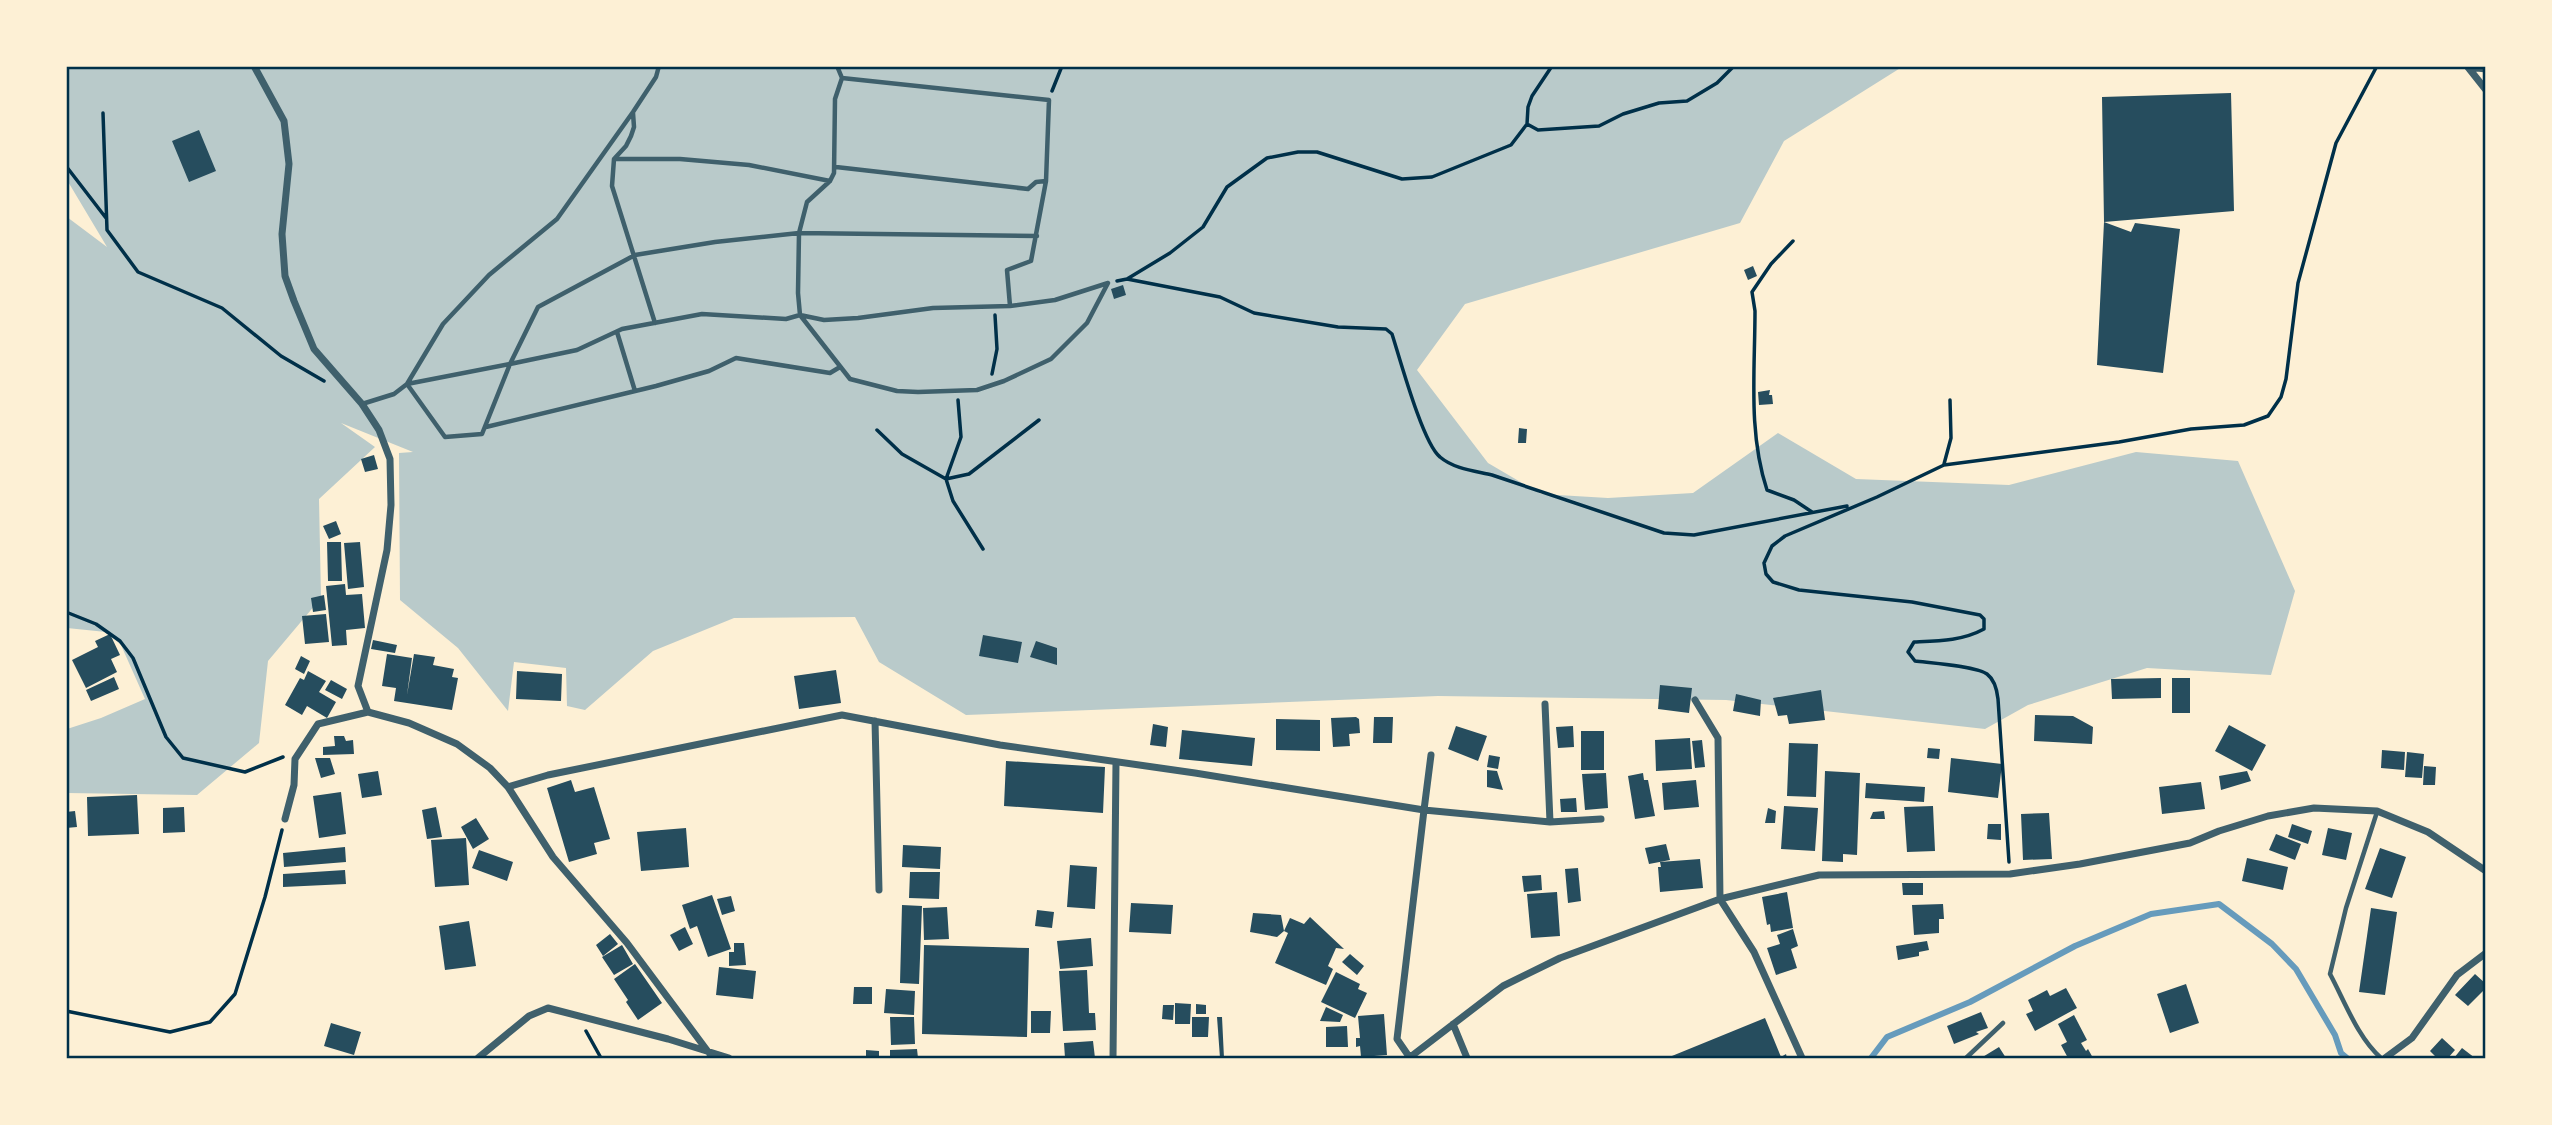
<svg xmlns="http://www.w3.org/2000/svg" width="2552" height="1125" viewBox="0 0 2552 1125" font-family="Poppins,sans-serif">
	<rect width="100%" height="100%" fill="#fdf0d5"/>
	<path fill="#b9caca" d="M67,67H1902L1784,141L1740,223L1465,304L1417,370L1488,463L1541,494L1608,498L1693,493L1778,433L1856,479L2009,485L2136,452L2238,461L2295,591L2271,675L2147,668L2028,705L1985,729L1726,700L1438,696L966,715L879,662L855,617L734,618L653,651L585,710L567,706L566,668L514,662L508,711L458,648L400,600L399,453L413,452L341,423L375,447L319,499L321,598L268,661L259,743L197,795L67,793V729L101,718L145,699L121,645L106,632L67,628V217L107,247L67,180Z"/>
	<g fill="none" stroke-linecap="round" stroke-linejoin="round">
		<path stroke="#669bbc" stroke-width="6" d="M1871,1058L1887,1037L1970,1002L2075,946L2151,914L2219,904L2272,944L2296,969L2335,1035L2341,1053L2347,1058"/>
	</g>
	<path fill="#264d5e" d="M2231,93L2234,211L2104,222L2131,232L2135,223L2180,229L2163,373L2097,365L2104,222L2102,97Z
		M199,130L216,171L189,182L172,141Z
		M1753,266L1757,276L1748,280L1744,270Z
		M1123,285L1126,295L1114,299L1111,289Z
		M1770,390L1769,395H1772L1773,404L1759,405L1758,392Z
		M1519,428L1527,429L1526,443H1518Z
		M374,455L378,469L365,472L361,459Z
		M336,521L341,534L329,539L323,526Z
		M327,542H341L342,581H328Z
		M360,542L364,587L348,589L344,543Z
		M345,584L346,595L362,594L365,628L346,630L347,645L332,646L326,586Z
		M324,595L326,610L313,612L311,598Z
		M326,614L329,642L305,644L302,616Z
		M110,634L120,655L111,659L117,672L86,688L72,660L98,647L95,641Z
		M983,635L1022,642L1018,663L979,656Z
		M373,640L397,645L395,653L371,649Z
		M1036,641L1057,648V665L1030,657Z
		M387,654L412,658L407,695L414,654L435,657L433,665L454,669L452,677L458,678L452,710L394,701L396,688L382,686Z
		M301,656L310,661L304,674L295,669Z
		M836,670L841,703L799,709L794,676Z
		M308,671L326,681L319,692L336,702L327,718L307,706L302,715L285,705L300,678L304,680Z
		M517,671L562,674L561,701L516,699Z
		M114,677L119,689L91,701L86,690Z
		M2161,678V698L2112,699L2111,679Z
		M2172,678H2190V713H2172Z
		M331,680L347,689L342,699L325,690Z
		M1660,685L1692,688L1689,713L1658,709Z
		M1821,690L1825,720L1789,724L1787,715L1778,716L1773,698Z
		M1736,694L1761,700L1760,716L1733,711Z
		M2035,715L2073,716L2093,727L2092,744L2034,741Z
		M1356,717L1359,719L1360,733L1349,734L1350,746L1333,747L1331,718Z
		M1374,717H1393L1392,743H1373Z
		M1276,719L1320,720V751L1276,750Z
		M1153,724L1168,727L1166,747L1150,745Z
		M2229,725L2266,745L2252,771L2215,751Z
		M1456,726L1487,736L1478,761L1448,749Z
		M1573,726L1574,747L1558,748L1556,727Z
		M1182,730L1255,738L1252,766L1179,759Z
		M1581,731H1604V770H1581Z
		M334,736H344L346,741L353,740L354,754L323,755V747L335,746Z
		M1690,738L1692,769L1656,771L1655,740Z
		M1702,740L1705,767L1695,768L1692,741Z
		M1789,743L1818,744L1816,797L1787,796Z
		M1928,748L1940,749L1939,759L1927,758Z
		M2382,750L2405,752L2404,770L2381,768Z
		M2407,752L2424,754L2422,778L2405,777Z
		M1489,755L1500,757L1498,769L1487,767Z
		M315,758H330L335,774L321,778Z
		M1951,758L2002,764L1998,798L1948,792Z
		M1006,761L1105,767L1103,813L1004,806Z
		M2424,766L2436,767L2435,785H2423Z
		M1487,770L1497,771L1503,790L1487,787Z
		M378,771L382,795L362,798L358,774Z
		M1825,771L1860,773L1857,855L1843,854V862L1822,861Z
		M2247,771L2251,781L2221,790L2219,776Z
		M1606,773L1608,808L1585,810L1582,774Z
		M1643,773L1644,780H1648L1655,816L1635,819L1628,776Z
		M571,780L575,792L594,787L610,839L594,843L597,854L569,862L547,788Z
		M1696,780L1699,807L1664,810L1662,783Z
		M2201,782L2205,809L2162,814L2159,787Z
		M1866,783L1925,787L1924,802L1865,798Z
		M341,792L346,834L319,838L313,796Z
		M137,795L139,834L88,836L87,797Z
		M1576,798L1577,812H1561L1560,799Z
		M1784,806L1818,808L1815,851L1781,849Z
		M1933,806L1935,851L1907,852L1904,807Z
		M184,807L185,832L163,833V808Z
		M436,807L442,837L427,839L422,810Z
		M1768,808L1776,811L1775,823H1765Z
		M75,811L77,827L66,828V812Z
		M1884,811L1885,819H1870L1873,812Z
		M2049,813L2052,859L2023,860L2021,814Z
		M476,818L489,839L473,849L461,827Z
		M1988,824H2001V840L1987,839Z
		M2292,824L2312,831L2308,844L2288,837Z
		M686,828L689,867L641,871L637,832Z
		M2328,828L2352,833L2346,860L2322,855Z
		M2276,834L2301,844L2295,860L2269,850Z
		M466,838L469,885L435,887L431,840Z
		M1666,844L1670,860L1649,864L1645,848Z
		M903,845L941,847L940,869L902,867Z
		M345,847L346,862L284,867L283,853Z
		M2380,848L2406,857L2392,898L2365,889Z
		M479,850L513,862L507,881L472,868Z
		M2247,858L2288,867L2283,890L2242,881Z
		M1700,859L1703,888L1660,892L1658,867H1661L1660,862Z
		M1070,865L1097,867L1095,909L1067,907Z
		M1578,868L1581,901L1568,903L1565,869Z
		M345,870L346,884L283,887V874Z
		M910,872H940L939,899L909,898Z
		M1541,875L1542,890L1524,892L1522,876Z
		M1902,883H1923V895H1903Z
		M1557,892L1560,936L1531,938L1527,894Z
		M1787,892L1793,928L1771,932L1770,924L1767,925L1762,897Z
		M712,895L731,949L708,957L697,926L690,929L682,905Z
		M731,896L735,911L722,915L717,899Z
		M1131,903L1173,905L1171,934L1129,932Z
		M1943,904L1944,919H1939V933L1914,935L1912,905Z
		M902,905L922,906L919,984L900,983Z
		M947,907L949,939L924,940L923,908Z
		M2371,908L2397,912L2385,995L2359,992Z
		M1037,910L1054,912L1052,928L1035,926Z
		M1253,913L1281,915L1284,931L1277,937L1250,932Z
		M1310,917L1344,949L1336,948L1328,966L1333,969L1326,985L1275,963L1288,933L1284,931L1290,918L1304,924Z
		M469,921L476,966L445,970L439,926Z
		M685,927L693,944L679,951L670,935Z
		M1793,929L1798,946L1791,949L1797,968L1776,975L1767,948L1780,944L1777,935Z
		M610,934L618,944L603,956L596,945Z
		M1091,938L1093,966L1060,969L1057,941Z
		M1927,941L1929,950L1919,952V956L1898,960L1896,946Z
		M734,943H744L746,965L729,966V952H734Z
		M622,945L633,964L614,975L602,957Z
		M924,945L1029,948L1027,1037L922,1034Z
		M1350,954L1364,966L1357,975L1342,962Z
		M635,964L662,1003L638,1020L626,1002L628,1000L614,979Z
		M719,967L756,971L753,999L716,995Z
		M1087,970L1089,1013H1095L1096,1030L1063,1031L1059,971Z
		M1336,972L1360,984L1358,989L1367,993L1355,1018L1321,1002Z
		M2475,974L2486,984V988L2468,1006L2455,995Z
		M2186,984L2199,1023L2170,1033L2157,994Z
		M854,987H872V1004H853Z
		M2066,988L2077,1008L2035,1031L2026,1014L2033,1011L2028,1000L2047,990L2050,996Z
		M886,989L915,991L914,1015L884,1013Z
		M1175,1003L1191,1004L1190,1024H1175Z
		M1196,1004L1206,1005V1014H1196Z
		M1163,1005H1174L1173,1020L1162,1019Z
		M1326,1007L1343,1015L1340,1022L1320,1021Z
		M1031,1011H1051L1050,1033H1031Z
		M1981,1012L1988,1028L1976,1032L1979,1034L1954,1044L1947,1026Z
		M1384,1014L1387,1055L1361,1057L1360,1046L1356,1047V1038H1360L1358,1016Z
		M2074,1015L2087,1040L2081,1043L2086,1051L2088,1049L2093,1058H2068L2061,1045L2067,1042L2058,1024Z
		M890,1017H914L915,1044L891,1045Z
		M1192,1017H1209L1208,1037H1192Z
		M1217,1017H1222L1224,1058H1220Z
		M1765,1018L1781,1057L1786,1054L1787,1058H1667Z
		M331,1023L361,1032L354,1055L324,1046Z
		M1347,1026L1348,1047H1326V1027Z
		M2442,1038L2455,1050L2448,1058H2437L2430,1051Z
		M1093,1041L1095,1058H1065L1064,1043Z
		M1999,1047L2006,1058H1981Z
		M2462,1048L2475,1058H2454Z
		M917,1049L918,1058H890V1050Z
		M866,1050L879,1051V1058H866Z"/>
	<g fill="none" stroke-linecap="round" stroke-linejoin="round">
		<path stroke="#003049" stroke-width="3.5" d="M1052,91L1062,66
			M103,113L107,230L138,272L222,308L281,356L324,381
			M1527,124L1538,130L1599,126L1623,114L1659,103L1687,101L1717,83L1734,66
			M66,166L106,218
			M1793,241L1771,264L1752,292L1755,311C1755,371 1748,433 1767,490L1794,500L1812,512
			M1127,279L1220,297L1254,313L1338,327L1386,329L1392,334C1400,359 1423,444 1440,457C1454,469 1475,471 1492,475L1664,533L1694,535L1847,506
			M1117,281L1127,279L1170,253L1203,227L1227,187L1267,158L1298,152H1317L1402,179L1432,177L1511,145L1527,124L1528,107L1532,96L1552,66
			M992,374L997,349L995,315
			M958,400L961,437L946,479L953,501L983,549
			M877,430L902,454L946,479L969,474L1039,420
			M1944,464L1951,438L1950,400
			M66,612L96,624L120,641L133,658L166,737L183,758L245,772L283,757
			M2009,862L1998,699C1997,690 1995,680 1987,674C1976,666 1931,663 1915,661L1908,652L1914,642C1938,641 1962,641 1984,629V619L1980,615L1912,602L1799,590L1773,582L1766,574L1764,563L1772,546L1785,536L1877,497L1944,465L2119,442L2191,429L2244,425L2268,416L2281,397L2286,379L2298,283L2336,143L2377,66
			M66,1011L170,1032L210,1022L235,994L265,897L282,830
			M586,1031L601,1058"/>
		<path stroke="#3f606c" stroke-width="4.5" d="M837,66L842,78L1049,100L1046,181
			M633,113L634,127L631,136L626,146L614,159L612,186L655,323
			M615,159H680L749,165L830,181
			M836,167L1028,189L1036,182L1046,181L1031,261L1007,270L1010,306
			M617,332L635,391
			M510,364L577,350L622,329L702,314L786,319L800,315L824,320L858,318L933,308L1010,306L1055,300L1108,283L1087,323L1051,359L1004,381L977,390L918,392L897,391L850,379L800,315L798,293L799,233L807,202L830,181L834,173L835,99L842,78
			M510,364L538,307L635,255L715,242L799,233L1037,236
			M510,364L482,434L445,437L407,384Z
			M362,404L394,394L407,384L443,324L489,275L557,219L633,112L656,77L659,66
			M486,427L656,386L709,371L736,358L830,373L840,367
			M2377,812L2346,908L2330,974C2345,1002 2358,1038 2381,1058
			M1966,1058L2003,1023"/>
		<path stroke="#3f606c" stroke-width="7" d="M254,66L284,121L289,164L282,234L285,276L294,301L314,349L362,404L379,430L390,459L391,505L387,550L358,686L368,712
			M2467,66L2486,90
			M2468,67L2486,69
			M1695,700L1718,738L1720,899L1754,952L1802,1058
			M1545,704L1550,822
			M875,721L879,890
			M1431,755L1424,810L1550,822L1601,819
			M508,787L548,775L842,715L1000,745L1195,773L1424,810L1397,1039L1410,1058
			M285,819L294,785L295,759L318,724L368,712L409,723L457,744L490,768L508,787L553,857L627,943L709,1053
			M1453,1024L1467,1058
			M478,1058L529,1016L548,1008L668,1039L729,1058
			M1113,1058L1116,762
			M1409,1058L1503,986L1560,958L1720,899L1819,875L2010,874L2080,864L2190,843L2219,831L2268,816L2314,808L2377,811L2428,832L2486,871
			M2385,1058L2412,1038L2457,975L2486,953"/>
	</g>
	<rect width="2552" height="1125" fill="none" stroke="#fdf0d5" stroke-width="136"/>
	<rect x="68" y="68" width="2416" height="989" fill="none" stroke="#003049" stroke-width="2.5"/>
</svg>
